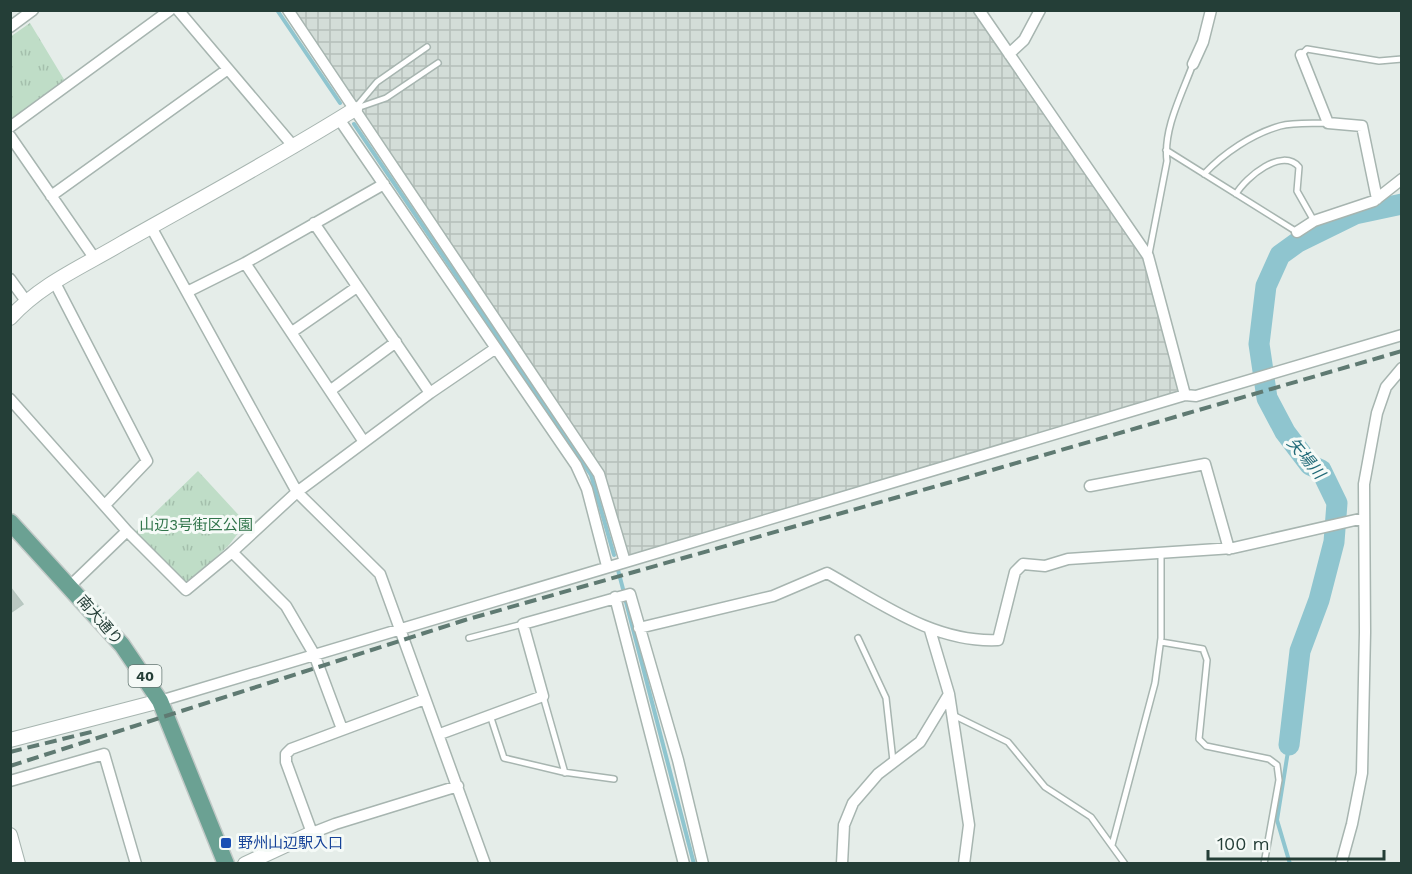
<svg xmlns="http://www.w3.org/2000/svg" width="1412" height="874" viewBox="0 0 1412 874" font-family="'Work Sans','Noto Sans JP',sans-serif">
	<defs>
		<pattern id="industrial-grid" width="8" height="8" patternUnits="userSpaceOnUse" patternTransform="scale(1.5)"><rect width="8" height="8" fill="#d3ddd8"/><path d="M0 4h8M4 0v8" fill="none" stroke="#b5bfba"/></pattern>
		<pattern id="grass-tufts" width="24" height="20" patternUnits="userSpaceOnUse" patternTransform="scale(1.5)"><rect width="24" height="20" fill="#bfddc7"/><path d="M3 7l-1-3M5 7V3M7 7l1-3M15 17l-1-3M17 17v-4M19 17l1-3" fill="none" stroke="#a4bfac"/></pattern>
	</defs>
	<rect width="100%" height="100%" fill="#e5ede9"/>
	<path fill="url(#industrial-grid)" d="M288,11H979L1148,256L1185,395L625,562L599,474Z"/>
	<path fill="url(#grass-tufts)" d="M30,23L65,81L10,121V37Z
		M198,471L246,523L229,545L187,584L134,533Z"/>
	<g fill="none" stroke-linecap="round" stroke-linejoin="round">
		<path stroke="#8fc5cf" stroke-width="4" d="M277,10L340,103
			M354,124L591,475L614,555
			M618,570L623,589
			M626,602L694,864
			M1289,745L1277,820L1290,864"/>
		<path stroke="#8fc5cf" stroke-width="21" d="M1289,745L1300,651L1319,600L1334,542L1337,503L1321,470L1310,465L1285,432L1267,398L1259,344L1266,286L1280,255L1298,242L1355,214L1402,204"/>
	</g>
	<path fill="#bac8c2" stroke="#b7c7c0" stroke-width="1.5" d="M10,587L23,604L10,613Z"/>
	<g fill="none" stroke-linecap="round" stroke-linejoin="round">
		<defs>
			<path id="service" d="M1301,55L1307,49L1379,61L1402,59
				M356,107L377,82L427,47
				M357,108L386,98L438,63
				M1166,150L1297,232
				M1204,174C1224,153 1252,134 1280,126C1295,122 1313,124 1328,123
				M1236,194C1246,177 1282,147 1299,167L1297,191L1314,221
				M1149,254L1167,161C1163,129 1182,94 1193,64
				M469,638L523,624
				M858,638L886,698L893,761
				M1161,642L1203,649L1207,660L1199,739L1206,746L1269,759L1277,765L1279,780L1264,864
				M543,696L565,773
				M490,715L504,758L563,772L614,779
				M953,715L1008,742L1045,787L1091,817L1125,864
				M1112,845L1155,683L1161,638V555"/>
			<path id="minor" d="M178,10L294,147
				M288,10L599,474L625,562
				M979,10L1148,256L1185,395
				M10,27L33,10
				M1009,54L1024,40L1040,10
				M1301,55L1328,123L1362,126L1377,199
				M1193,64L1203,42L1211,10
				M339,119L576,465L587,489L607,566
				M10,127L170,10
				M10,136L95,259
				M51,196L228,69
				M314,223L430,393
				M151,227L297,492L232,552L286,606L314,654L342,729
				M1297,232L1314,221L1374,201L1402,179
				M245,263L364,442
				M10,279L26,301
				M54,281L147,461L105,505
				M187,292L245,263L384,184
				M292,332L357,287
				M331,390L396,342
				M10,399L127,531
				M1090,486L1205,464L1229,549
				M70,586L127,531L186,590L232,552
				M615,597L684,864
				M639,628L773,596L827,573C881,603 934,643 998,640L1015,572L1023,564L1045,566L1068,559L1233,548L1364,518
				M949,694L969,825L964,864
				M425,699L291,749L286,754V762L312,833L335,824L458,786
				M160,701L1185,395L1196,396L1402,335
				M440,734L543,696L523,624L630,594L678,760L703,864
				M10,781L104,754L136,864
				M485,864L380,574L297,492L430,393L496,348
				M842,864L844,825L853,803L878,774L920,742L949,694L930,630
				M1341,864L1352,824L1362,773L1365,632L1364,484L1377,413L1386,387L1402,368"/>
			<path id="tertiary" d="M10,318C42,283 84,266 124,242C202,198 280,156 355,109
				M10,740L160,701
				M10,835L18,864
				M245,864L312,833"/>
			<path id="primary" d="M10,522L122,645L160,701L226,864"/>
		</defs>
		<use href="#service" stroke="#a7b5b0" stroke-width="8"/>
		<use href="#minor" stroke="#a7b5b0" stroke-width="13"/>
		<use href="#tertiary" stroke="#a7b5b0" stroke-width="16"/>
		<use href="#primary" stroke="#c2c9c7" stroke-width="19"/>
		<use href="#service" stroke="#fff" stroke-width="5"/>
		<use href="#minor" stroke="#fff" stroke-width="10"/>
		<use href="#tertiary" stroke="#fff" stroke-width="14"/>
		<use href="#primary" stroke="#6ba193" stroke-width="16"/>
		<path stroke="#5f7a72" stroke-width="4" stroke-dasharray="12 6" stroke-linecap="butt" d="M10,752L95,731
			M10,766L465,620L951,482L1402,351"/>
	</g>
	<rect fill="#1a4fb4" stroke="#f5faf7" stroke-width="2" x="220" y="837" width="12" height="12" rx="3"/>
	<g text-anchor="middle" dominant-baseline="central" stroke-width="6" stroke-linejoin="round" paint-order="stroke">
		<rect fill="#f5faf7" stroke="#637671" stroke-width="1.5" x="128.5" y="665" width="33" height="22" rx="4.5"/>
		<g font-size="14" font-weight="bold" fill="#243e37">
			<text x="145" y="676">40</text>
		</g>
		<g font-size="15" fill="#30744a" stroke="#f5faf7">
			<text x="196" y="525">山辺3号街区公園</text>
		</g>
		<g font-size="15" fill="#243e37" stroke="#f5faf7">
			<text transform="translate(100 620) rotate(49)">南大通り</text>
		</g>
		<g font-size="15" fill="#164399" stroke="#f5faf7" text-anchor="start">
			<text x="238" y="843">野州山辺駅入口</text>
		</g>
		<g font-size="16" font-style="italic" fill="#216a78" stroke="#f5faf7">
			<text transform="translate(1306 458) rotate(50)">矢場川</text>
		</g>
	</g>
	<rect width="1412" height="874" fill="none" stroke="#243e37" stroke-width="24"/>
	<path d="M1208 850v9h176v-9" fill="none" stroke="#243e37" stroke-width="3"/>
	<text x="1217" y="850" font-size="18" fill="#243e37" stroke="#f5faf7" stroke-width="4.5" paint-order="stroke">100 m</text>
</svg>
